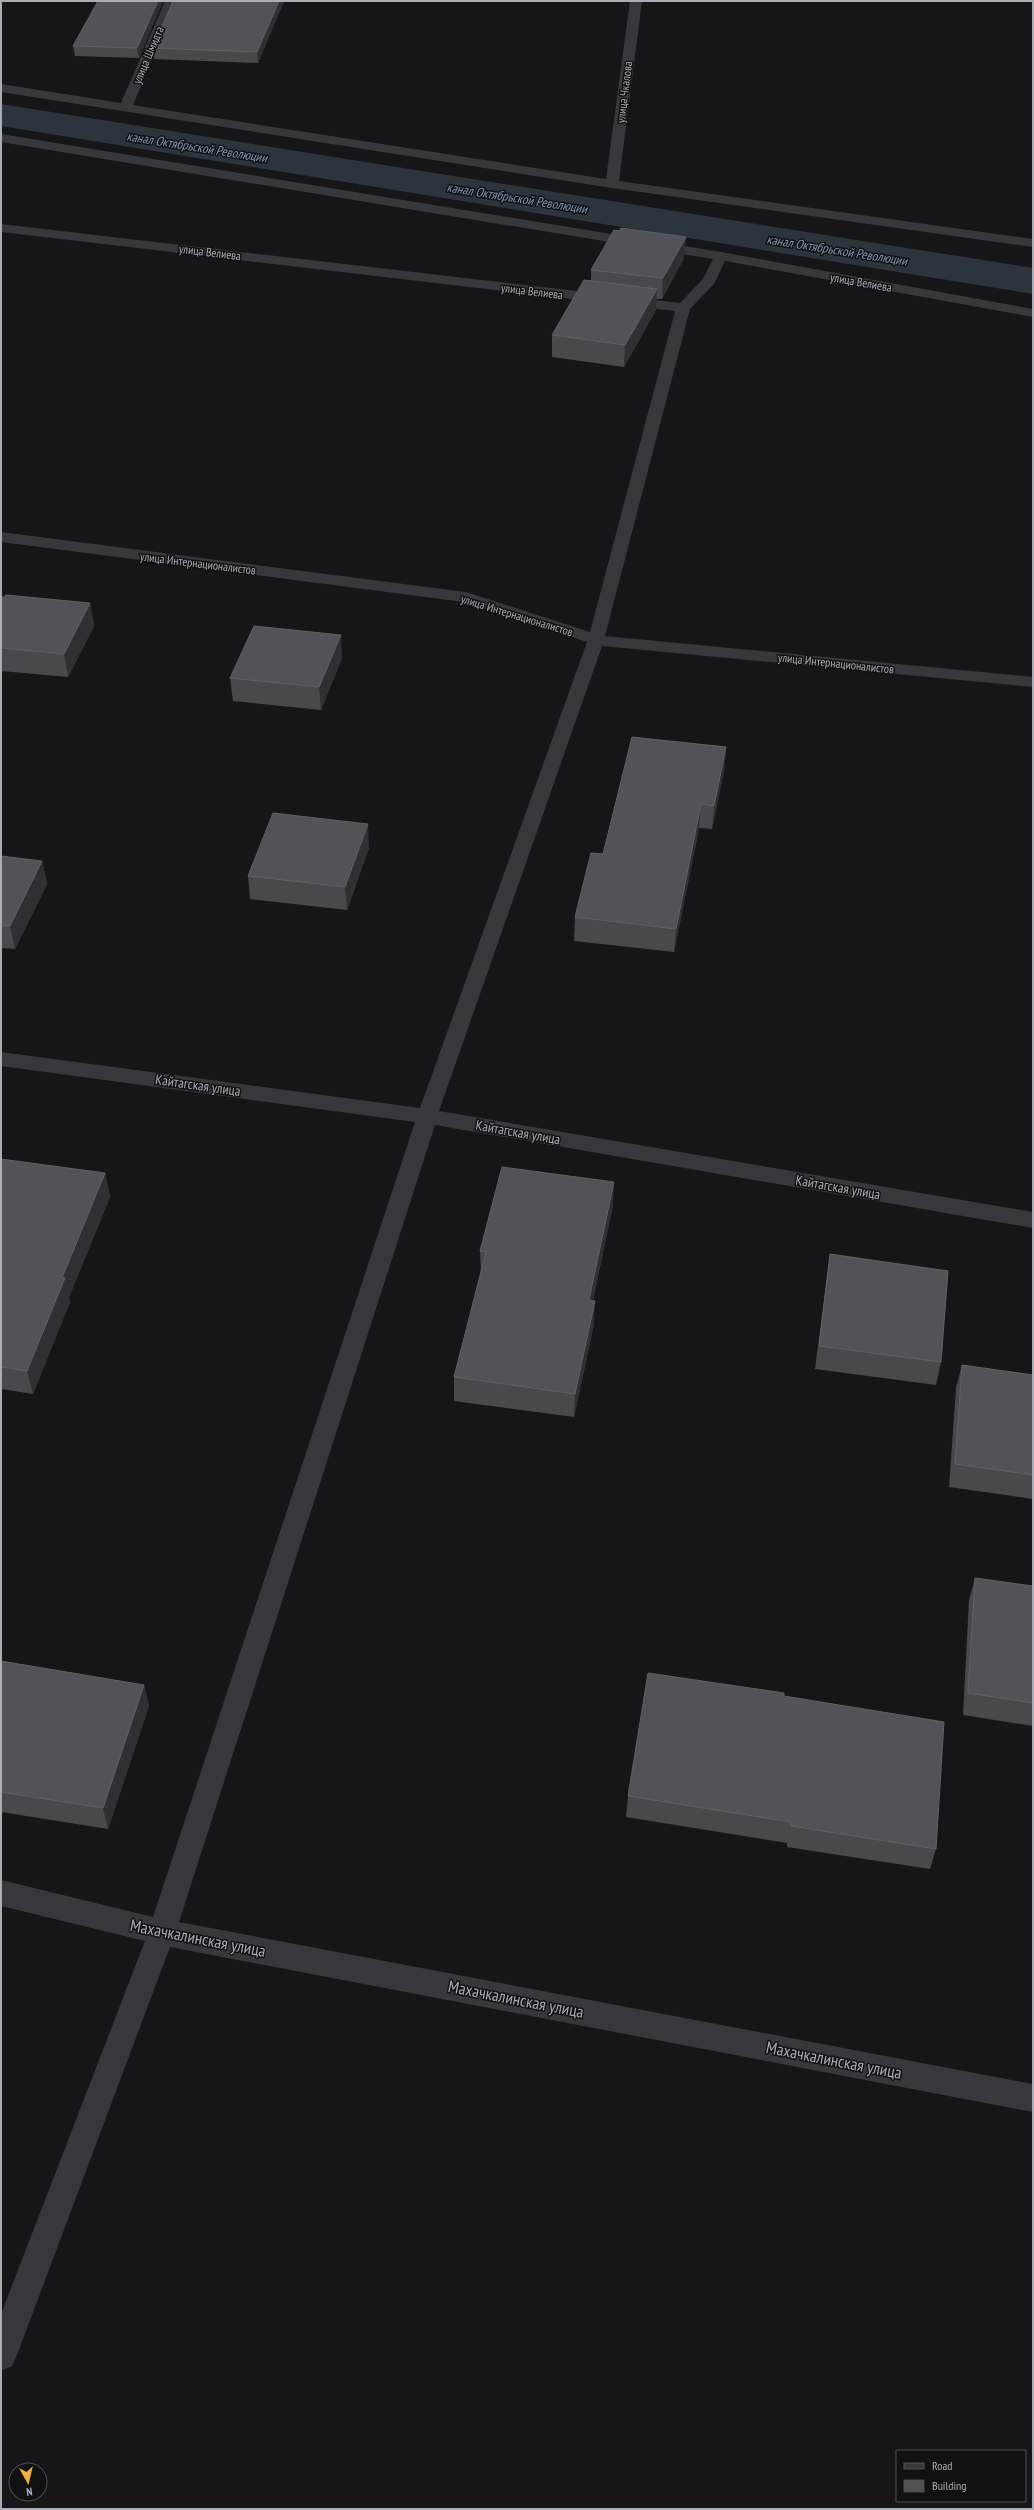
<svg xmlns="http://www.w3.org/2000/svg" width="1034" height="2510" viewBox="0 0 1034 2510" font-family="'PT Sans Narrow',sans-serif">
	<rect width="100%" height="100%" fill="#161618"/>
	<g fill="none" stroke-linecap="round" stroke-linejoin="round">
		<path fill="#2c353c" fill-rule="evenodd" d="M1,104L1033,268V294L1,126Z"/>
		<path fill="#37383d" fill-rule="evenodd" d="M165,1H177L133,105L606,179L630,1H642L619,181L1033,239V247L612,188L1,92V84L121,103Z
			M1,134L721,252L1033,309V317L725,261L714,284L690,309L605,636L1033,677V687L602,646L439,1111L1033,1212V1228L435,1125L179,1922L1033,2084V2112L170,1947L17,2355L12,2366L1,2371V2314L145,1941L1,1906V1880L153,1917L415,1122L1,1066V1052L420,1108L587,642L464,602L1,542V532L466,592L590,632L675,311L1,232V224L680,303L703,279L713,259L1,142Z"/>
	</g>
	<path fill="#47494d" d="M98,1H163L139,58L75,56L73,46Z
		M173,1H284L258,63L154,59L153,48Z
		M684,258L662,299H656V310L624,367L552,357V335L591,281V270Z
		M1,597L90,603L94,626L68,677L1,671Z
		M342,658L321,710L233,701L230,678Z
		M726,747L724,771L712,829L699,828L674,952L574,941L575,917L603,854Z
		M369,848L347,910L250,899L248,876Z
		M1,856L42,861L47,884L15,949L1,948Z
		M1,1159L105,1173L110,1197L69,1297L70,1302L33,1394L1,1389Z
		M613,1205L593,1300L594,1324L574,1417L454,1401V1377L481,1274L480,1251Z
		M830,1254L941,1362L936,1385L815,1369Z
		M962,1365L1033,1375V1499L949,1487L956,1388Z
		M975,1578L1033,1586V1726L963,1715L969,1600Z
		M1,1661L144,1685L149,1706L108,1829L1,1812Z
		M784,1696L936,1849L930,1869L787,1847V1843L626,1817L628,1796Z"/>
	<path fill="#2f3033" d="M158,1H163L139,58L137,48Z
		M279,1H284L258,63L257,52Z
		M686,237L684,258L662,299L663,278Z
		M657,289L656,310L624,367L625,345Z
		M90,603L94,626L68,677L64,654Z
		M341,635L342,658L321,710L319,687Z
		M726,747L724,771L712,829L714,806Z
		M701,804L699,828L674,952L676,929Z
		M368,824L369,848L347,910L345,887Z
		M42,861L47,884L15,949L10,926Z
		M105,1173L110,1197L69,1297L70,1302L33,1394L27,1371L62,1278Z
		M614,1182L613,1205L588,1323L589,1300Z
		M595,1301L594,1324L574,1417L575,1394Z
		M144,1685L149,1706L108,1829L103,1808Z"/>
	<path fill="#525359" stroke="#5f6168" d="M98,1H158L137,48L73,46Z
		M173,1H279L257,52L153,48Z
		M621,228L686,237L663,278L591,270L614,230L619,231Z
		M584,280L657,289L625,345L552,335Z
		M6,595L90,603L64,654L1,648V597H5Z
		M254,626L341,635L319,687L230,678Z
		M632,737L726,747L714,806L701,804L676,929L575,917L591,853L603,854Z
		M273,813L368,824L345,887L248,876Z
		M1,856L42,861L10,926L1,925Z
		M1,1159L105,1173L62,1278H65L27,1371L1,1367Z
		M502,1167L614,1182L589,1300L595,1301L575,1394L454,1377L486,1252L480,1251Z
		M830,1254L948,1271L941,1362L819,1346Z
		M962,1365L1033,1375V1475L955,1464Z
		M975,1578L1033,1586V1703L968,1693Z
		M1,1661L144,1685L103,1808L1,1792Z
		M648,1673L784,1693V1696L944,1722L936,1849L791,1826V1822L628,1796Z"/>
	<g text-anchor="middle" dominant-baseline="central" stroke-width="3" stroke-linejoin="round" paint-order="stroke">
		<g font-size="12" fill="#a8adb8" stroke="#111113">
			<text transform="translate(148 55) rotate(-67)">улица Шмидта</text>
			<text transform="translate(624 92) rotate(-83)">улица Чкалова</text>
			<text transform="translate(210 252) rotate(7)">улица Велиева</text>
			<text transform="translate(861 282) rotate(10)">улица Велиева</text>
			<text transform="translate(532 291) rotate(7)">улица Велиева</text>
			<text transform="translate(198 563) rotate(7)">улица Интернационалистов</text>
			<text transform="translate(517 615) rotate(17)">улица Интернационалистов</text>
			<text transform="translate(836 663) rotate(6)">улица Интернационалистов</text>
		</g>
		<g font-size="13" font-style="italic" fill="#7f9bb3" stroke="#111113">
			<text transform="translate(197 147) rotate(9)">канал Октябрьской Революции</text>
			<text transform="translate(517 198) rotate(9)">канал Октябрьской Революции</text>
			<text transform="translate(837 250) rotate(9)">канал Октябрьской Революции</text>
		</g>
		<g font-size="14" fill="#a8adb8" stroke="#111113">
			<text transform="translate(198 1085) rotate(8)">Кайтагская улица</text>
			<text transform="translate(518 1132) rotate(10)">Кайтагская улица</text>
			<text transform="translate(838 1187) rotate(10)">Кайтагская улица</text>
		</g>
		<g font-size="17" fill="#a8adb8" stroke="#111113">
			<text transform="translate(198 1938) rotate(11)">Махачкалинская улица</text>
			<text transform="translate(516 1999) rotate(11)">Махачкалинская улица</text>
			<text transform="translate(834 2060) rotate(11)">Махачкалинская улица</text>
		</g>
	</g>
	<rect width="1034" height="2510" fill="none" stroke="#a8adb8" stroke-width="4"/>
	<rect x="896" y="2450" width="130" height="52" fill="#111113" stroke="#4d4f55"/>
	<rect x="904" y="2463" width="20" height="6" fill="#37383d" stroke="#4d4f55"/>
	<text x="932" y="2470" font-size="12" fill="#a8adb8">Road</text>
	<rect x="904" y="2480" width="20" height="12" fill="#525359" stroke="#4d4f55"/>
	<text x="932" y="2490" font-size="12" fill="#a8adb8">Building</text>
	<g transform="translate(28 2482) rotate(172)"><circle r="19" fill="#111113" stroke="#4d4f55"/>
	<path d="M0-3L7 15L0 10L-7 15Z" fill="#f2b134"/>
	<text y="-6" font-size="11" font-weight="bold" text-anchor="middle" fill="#a8adb8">N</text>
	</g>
</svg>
